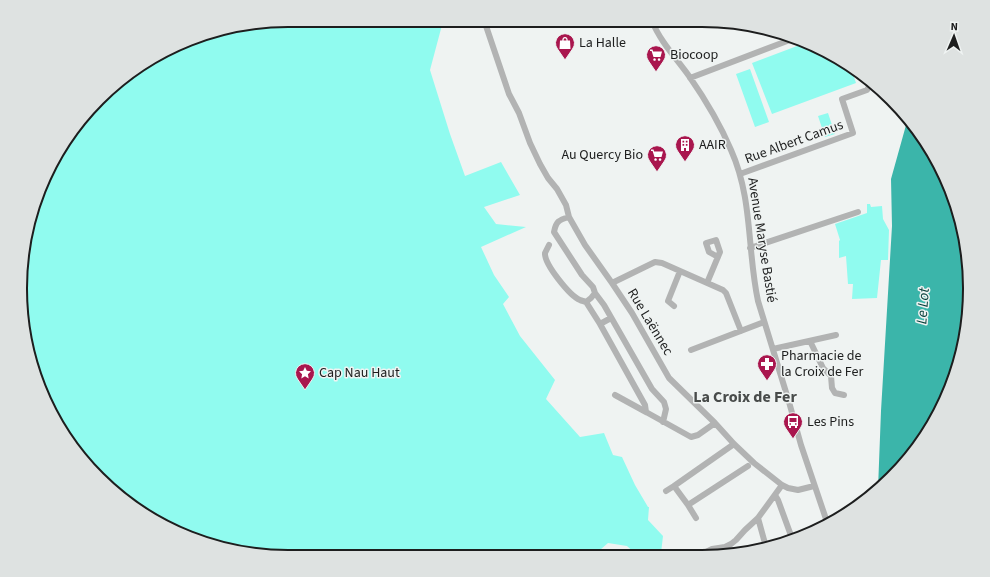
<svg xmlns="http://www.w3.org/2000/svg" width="990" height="577" viewBox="0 0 990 577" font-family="'Source Sans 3',sans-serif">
	<rect width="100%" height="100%" fill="#eff3f2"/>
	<path fill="#90fbef" d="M289,20H453L442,25L430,70L450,134L465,176L501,162L520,195L484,207L496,224L526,227L481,247L494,275L509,297L503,304L520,336L555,380L546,399L580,437L604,433L613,455L622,457L635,485L648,507H649L648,520L663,536L661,553L657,556H638L627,546L608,543L593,556H271L202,543L140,512L86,465L40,391L21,306L29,219L65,139L125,75L202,34Z
		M805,43L850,65L856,83L772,114L752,63Z
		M750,69L769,122L755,127L736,74Z
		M828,113L835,134L825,137L818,116Z
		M867,204H870L871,207L882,206L883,219L889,230L888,260H881L877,298L852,299L853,284H848L846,256L839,258V241L840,240L835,224L867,213Z"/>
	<path fill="#3bb5aa" d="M908,118L925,139L949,186L965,236L970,288L965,341L950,391L925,437L891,479L878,489L881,411L892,226L891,179Z"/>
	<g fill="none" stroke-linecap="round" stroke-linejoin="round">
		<path stroke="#b2b3b3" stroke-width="6" d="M484,20L509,94L519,113L530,143L540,164L548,178L557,189L566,205L569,217L585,245L612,283L632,313L669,378L715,423L734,444L754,463L782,485L788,488L798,490L814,486
			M652,21C660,41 676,58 689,76C705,99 720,124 731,150C753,199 747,250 758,301L789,402L801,445L828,525
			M690,78L795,38
			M740,174L853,133L842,99L867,90L870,85L869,80
			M549,245C548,247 546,251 545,253C544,264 570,296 580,300C582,301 584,301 586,302L591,298L595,293L593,287L582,275L554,232C556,221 559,220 569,217
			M750,248L858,212
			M612,283L655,262L662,263L723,290L726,293L741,331
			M707,283L720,252L716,240L706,243L709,252L718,257
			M595,293L604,305L652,389L664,402L666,409L663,422
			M586,302L600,324
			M674,306L668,301L680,271
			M611,318L600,324L645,405L646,412L691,437L698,435L715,423
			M810,341L823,368L831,376L832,388L835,393L844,395
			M773,349L836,335
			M691,350L764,322
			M615,395L646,412
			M734,444L674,486L688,505L748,466
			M666,491L674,486
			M775,495L778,500L793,541
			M688,505L696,518
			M758,518L766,547
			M698,556L712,549L725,547L731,544L736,540L745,530L758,518L782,485"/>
	</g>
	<defs>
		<symbol id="shop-pin" viewBox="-11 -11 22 30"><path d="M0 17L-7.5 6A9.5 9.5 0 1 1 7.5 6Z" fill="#a9164e" stroke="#eff3f2"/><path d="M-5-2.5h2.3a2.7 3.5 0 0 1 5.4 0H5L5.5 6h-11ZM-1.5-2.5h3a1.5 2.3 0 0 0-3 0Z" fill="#fff"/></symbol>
		<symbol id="supermarket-pin" viewBox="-11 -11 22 30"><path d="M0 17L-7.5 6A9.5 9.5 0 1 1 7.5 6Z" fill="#a9164e" stroke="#eff3f2"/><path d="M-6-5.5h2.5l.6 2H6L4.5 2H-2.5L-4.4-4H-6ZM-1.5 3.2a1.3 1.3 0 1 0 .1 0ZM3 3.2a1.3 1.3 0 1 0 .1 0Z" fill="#fff"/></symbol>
		<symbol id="building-pin" viewBox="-11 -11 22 30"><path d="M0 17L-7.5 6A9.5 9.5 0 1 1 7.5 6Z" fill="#a9164e" stroke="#eff3f2"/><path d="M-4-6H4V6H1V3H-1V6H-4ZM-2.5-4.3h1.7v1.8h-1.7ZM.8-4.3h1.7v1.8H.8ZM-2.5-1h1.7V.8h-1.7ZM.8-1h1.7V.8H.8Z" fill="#fff"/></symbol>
		<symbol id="pharmacy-pin" viewBox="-11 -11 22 30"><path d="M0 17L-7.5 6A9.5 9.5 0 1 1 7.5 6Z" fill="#a9164e" stroke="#eff3f2"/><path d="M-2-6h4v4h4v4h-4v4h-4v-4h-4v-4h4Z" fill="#fff"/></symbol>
		<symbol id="sight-pin" viewBox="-11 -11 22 30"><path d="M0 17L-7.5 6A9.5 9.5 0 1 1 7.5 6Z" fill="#a9164e" stroke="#eff3f2"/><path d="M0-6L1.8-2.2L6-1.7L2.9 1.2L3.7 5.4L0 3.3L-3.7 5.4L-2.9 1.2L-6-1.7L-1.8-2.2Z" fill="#fff"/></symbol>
		<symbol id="bus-pin" viewBox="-11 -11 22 30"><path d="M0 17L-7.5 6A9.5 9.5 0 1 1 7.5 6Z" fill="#a9164e" stroke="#eff3f2"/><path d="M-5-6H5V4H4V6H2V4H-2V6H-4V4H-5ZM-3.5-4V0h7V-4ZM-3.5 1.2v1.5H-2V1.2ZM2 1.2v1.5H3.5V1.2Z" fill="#fff"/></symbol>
	</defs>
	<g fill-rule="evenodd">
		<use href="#shop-pin" x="554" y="32" width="22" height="30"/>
		<use href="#supermarket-pin" x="645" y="44" width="22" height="30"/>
		<use href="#building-pin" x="674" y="134" width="22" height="30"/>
		<use href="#supermarket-pin" x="646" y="144" width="22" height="30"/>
		<use href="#pharmacy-pin" x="756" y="353" width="22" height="30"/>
		<use href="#sight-pin" x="294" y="362" width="22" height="30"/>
		<use href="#bus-pin" x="782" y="411" width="22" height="30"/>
	</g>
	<g text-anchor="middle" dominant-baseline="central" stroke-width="3" stroke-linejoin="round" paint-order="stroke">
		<g font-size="14" fill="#1d1e1e" stroke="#eff3f2" text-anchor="start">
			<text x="579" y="43">La Halle</text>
			<text x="670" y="55">Biocoop</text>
			<text x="699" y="145">AAIR</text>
			<text x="643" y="155" text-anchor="end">Au Quercy Bio</text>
			<text x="781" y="356">Pharmacie de<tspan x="781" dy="16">la Croix de Fer</tspan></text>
			<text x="319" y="373">Cap Nau Haut</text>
			<text x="807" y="422">Les Pins</text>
		</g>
		<g font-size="14" fill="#1d1e1e" stroke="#eff3f2">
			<text transform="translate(794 142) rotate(-20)">Rue Albert Camus</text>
			<text transform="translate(762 240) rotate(81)">Avenue Maryse Bastié</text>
			<text transform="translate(650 322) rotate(59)">Rue Laënnec</text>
		</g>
		<g font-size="15" font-style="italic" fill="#003a35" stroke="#eff3f2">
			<text transform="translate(923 306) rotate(-86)">Le Lot</text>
		</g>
		<g font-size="16" font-weight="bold" fill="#484b4a" stroke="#eff3f2">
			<text x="745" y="397">La Croix de Fer</text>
		</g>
	</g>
	<path d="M0 0H990V577H0ZM288 27H702A261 261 0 0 1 963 288V289A261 261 0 0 1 702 550H288A261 261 0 0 1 27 289V288A261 261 0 0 1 288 27Z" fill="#dee2e1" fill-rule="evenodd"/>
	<path fill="none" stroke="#1d1e1e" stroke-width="2" d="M288 27H702A261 261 0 0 1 963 288V289A261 261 0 0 1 702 550H288A261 261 0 0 1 27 289V288A261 261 0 0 1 288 27Z"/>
	<g transform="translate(954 36) rotate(2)" stroke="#eff3f2" stroke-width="3" paint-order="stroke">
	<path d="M0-3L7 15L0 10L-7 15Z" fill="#1d1e1e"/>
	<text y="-6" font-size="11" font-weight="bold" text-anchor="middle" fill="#1d1e1e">N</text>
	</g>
</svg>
